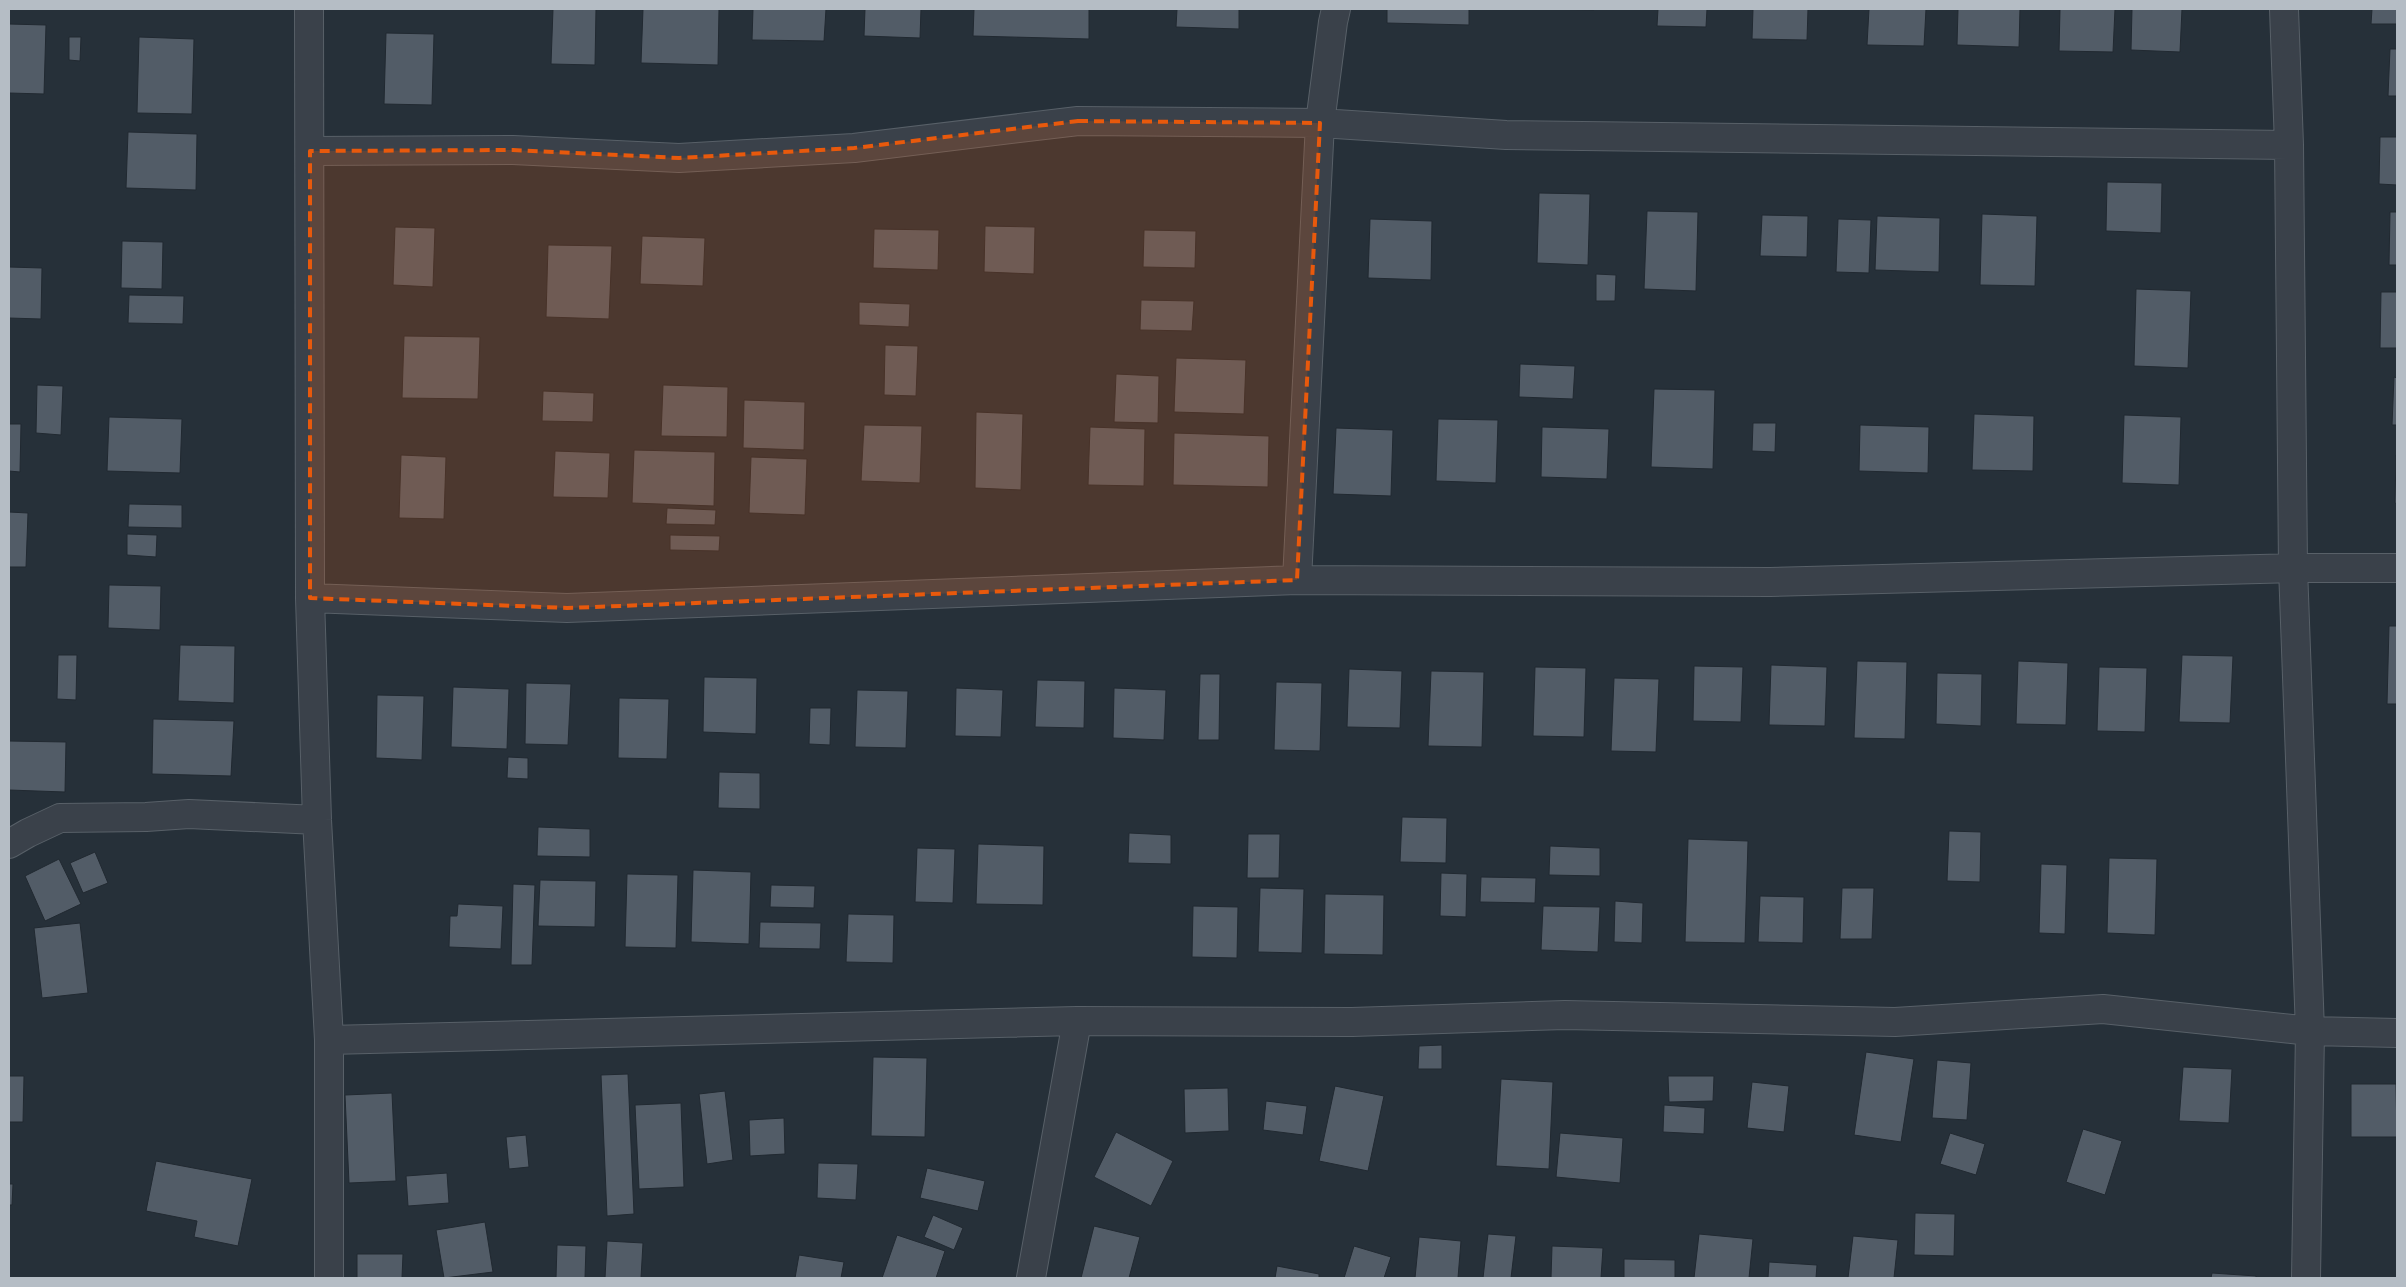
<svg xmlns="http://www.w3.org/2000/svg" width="2406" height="1287" viewBox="0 0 2406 1287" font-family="Figtree,sans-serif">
	<rect width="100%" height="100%" fill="#263039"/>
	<path fill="#525c67" stroke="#212931" d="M553,9H596L595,65L551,64Z
		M643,9H719L718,65L641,63Z
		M753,9H826L824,41L752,40Z
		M865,9H921L920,38L864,36Z
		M974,9H1089V39L973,36Z
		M1177,9H1239V29L1176,27Z
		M1387,9H1469V25L1387,23Z
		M1546,9H1594V10Z
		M1658,9H1707L1706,27L1657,26Z
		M1753,9H1808L1807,40L1752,39Z
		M1869,9H1926L1924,46L1867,45Z
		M1958,9H2020L2019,47L1957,45Z
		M2060,9H2115L2113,52L2059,51Z
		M2132,9H2182L2180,52L2131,50Z
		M2372,9H2397V24H2371Z
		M9,24L46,25L44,94L9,93Z
		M386,33L434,34L432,105L384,104Z
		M69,37H81L80,61L69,60Z
		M139,37L194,39L192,114L137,113Z
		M2390,49H2397V96H2388Z
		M128,132L197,134L196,190L126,188Z
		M2380,137H2397V185L2379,184Z
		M2107,182L2162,183L2161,233L2106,231Z
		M1539,193L1590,194L1588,265L1537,263Z
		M1647,211L1698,212L1696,291L1644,289Z
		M2390,212H2397V265H2389Z
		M1982,214L2037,216L2035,286L1980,285Z
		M1762,215L1808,216L1807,257L1760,256Z
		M1877,216L1940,218L1939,272L1875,270Z
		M1370,219L1432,221L1431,280L1368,278Z
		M1838,219L1871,220L1869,273L1836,272Z
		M985,226L1035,227L1034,274L984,272Z
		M395,227L435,228L433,287L393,285Z
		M874,229L939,230L938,270L873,268Z
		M1144,230L1196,231L1195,268L1143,267Z
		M642,236L705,238L703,286L640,284Z
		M122,241L163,242L162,289L121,288Z
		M548,245L612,246L609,319L546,317Z
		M9,267L42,268L41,319L9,318Z
		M1596,274L1616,275L1615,301H1596Z
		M2136,289L2191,291L2188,368L2134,366Z
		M2381,292H2397V348H2380Z
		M129,295L184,296L183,324L128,323Z
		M1141,300L1194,301L1192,331L1140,330Z
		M859,302L910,304L909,327L859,325Z
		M404,336L480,337L478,399L402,398Z
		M885,345L918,346L916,396L884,395Z
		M1176,358L1246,360L1244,414L1174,412Z
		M1520,364L1575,366L1573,399L1519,397Z
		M1116,374L1159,376L1158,423L1114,422Z
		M2394,377L2397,378V425H2392Z
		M37,385L63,386L61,435L36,433Z
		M663,385L728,387L727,437L661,436Z
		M1654,389L1715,390L1713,469L1651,467Z
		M543,391L594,393L593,422L542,421Z
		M744,400L805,402L804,450L743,448Z
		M976,412L1023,414L1021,490L975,488Z
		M1974,414L2034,416L2033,471L1972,470Z
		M2124,415L2181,417L2179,485L2122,483Z
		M109,417L182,419L180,473L107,471Z
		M1438,419L1498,420L1496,483L1436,481Z
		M1753,423H1776L1775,452L1752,451Z
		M9,424H21L20,472L9,471Z
		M864,425L922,426L920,483L861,481Z
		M1860,425L1929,427L1928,473L1859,471Z
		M1090,427L1145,429L1144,486L1088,485Z
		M1542,427L1609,429L1607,479L1541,477Z
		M1336,428L1393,430L1391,496L1333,494Z
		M1174,433L1269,436L1268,487L1173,485Z
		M634,450L715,452L714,506L632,503Z
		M555,451L610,453L608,498L553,497Z
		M401,455L446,457L444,519L399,518Z
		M2396,455H2397V504L2395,503Z
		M751,457L807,459L805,515L749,513Z
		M129,504L182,505V528L128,527Z
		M667,508L716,510L715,525L666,524Z
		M9,512L28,513L26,567H9Z
		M127,534L157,535L156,557L127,555Z
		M670,535L720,536L719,551L670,550Z
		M109,585L161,586L160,630L108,628Z
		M2389,626H2397V704H2387Z
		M180,645L235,646L234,703L178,701Z
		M58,655H77L76,700L57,699Z
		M2182,655L2233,656L2230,723L2179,722Z
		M1857,661L1907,662L1905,739L1854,738Z
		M2018,661L2068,663L2066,725L2016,724Z
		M1771,665L1827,667L1825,726L1769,725Z
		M1694,666L1743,667L1741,722L1693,721Z
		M1535,667L1586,668L1584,737L1533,736Z
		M2099,667L2147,668L2145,732L2097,731Z
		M1349,669L1402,671L1400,728L1347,727Z
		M1431,671L1484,672L1482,747L1428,746Z
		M1937,673L1982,674L1981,726L1936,724Z
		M1200,674H1220L1219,740H1198Z
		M704,677L757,678L756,734L703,732Z
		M1614,678L1659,679L1656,752L1611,751Z
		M1037,680L1085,681L1084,728L1035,727Z
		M1276,682L1322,683L1320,751L1274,750Z
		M526,683L571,684L568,745L525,744Z
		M453,687L509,689L507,749L451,747Z
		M956,688L1003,690L1001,737L955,736Z
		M1114,688L1166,690L1164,740L1113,738Z
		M857,690L908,691L906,748L855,747Z
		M377,695L424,696L422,760L376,758Z
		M619,698L669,699L667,759L618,758Z
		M810,708H831L830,745L809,744Z
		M153,719L234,721L231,776L152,774Z
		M9,741L66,742L65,792L9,790Z
		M508,757L528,758V779L507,778Z
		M719,772L760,773V809L718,808Z
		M1402,817L1447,818L1446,863L1400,862Z
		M538,827L590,829V857L537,856Z
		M1949,831L1981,832L1980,882L1947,881Z
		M1129,833L1171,835V864L1128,863Z
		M1248,834H1280L1279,878H1247Z
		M1688,839L1748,841L1745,943L1685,942Z
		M978,844L1044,846L1043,905L976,904Z
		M1550,846L1600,848V876L1549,875Z
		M917,848L955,849L953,903L915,902Z
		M95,852L108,883L83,893L70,863Z
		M2109,858L2157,859L2155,935L2107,933Z
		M59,859L81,904L45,921L25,876Z
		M2041,864L2067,865L2065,934L2039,933Z
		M693,870L751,872L749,944L691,942Z
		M1441,873L1467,874L1466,917L1440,916Z
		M627,874L678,875L676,948L625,947Z
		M1481,877L1536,878L1535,903L1480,902Z
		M540,880L596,881L595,927L538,926Z
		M513,884L535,885L532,965H511Z
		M771,885L815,886L814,908L770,907Z
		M1260,888L1304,889L1302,953L1258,952Z
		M1842,888H1874L1872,939H1840Z
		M1325,894L1384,895L1383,955L1324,954Z
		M1760,896L1804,897L1803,943L1758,942Z
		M1615,901L1643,903L1642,943L1614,942Z
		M458,904L503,906L501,949L449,947L450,916H457Z
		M1193,906L1238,907L1237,958L1192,957Z
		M1543,906L1600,907L1598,952L1541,950Z
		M848,914L894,915L893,963L846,962Z
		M760,922L821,923L820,949L759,948Z
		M80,923L88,993L42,998L34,928Z
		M1442,1045V1069H1418L1419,1046Z
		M1866,1052L1914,1059L1901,1142L1854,1135Z
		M873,1057L927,1058L925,1137L871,1136Z
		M1937,1060L1971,1063L1967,1120L1932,1118Z
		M2183,1067L2232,1069L2229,1123L2179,1121Z
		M628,1074L634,1214L607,1216L601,1075Z
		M9,1076H24L23,1122H9Z
		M1668,1076H1714L1713,1101L1669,1102Z
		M1501,1079L1553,1082L1549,1169L1496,1166Z
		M1752,1082L1789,1086L1784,1132L1747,1128Z
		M2351,1084H2396L2397,1137H2351Z
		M1335,1086L1384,1096L1368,1171L1319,1161Z
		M1228,1088L1229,1131L1185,1133L1184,1089Z
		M725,1091L733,1160L707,1164L699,1094Z
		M392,1093L396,1181L349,1183L345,1095Z
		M1266,1101L1307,1106L1303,1135L1263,1130Z
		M681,1103L684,1187L639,1189L635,1105Z
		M1664,1105L1705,1108L1704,1134L1663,1132Z
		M784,1118L785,1154L750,1156L749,1120Z
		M2083,1129L2122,1141L2105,1195L2066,1182Z
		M1116,1132L1173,1161L1151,1206L1094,1177Z
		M1560,1133L1623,1138L1620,1183L1556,1177Z
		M1950,1133L1985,1144L1976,1175L1940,1164Z
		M526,1135L529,1167L509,1169L506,1137Z
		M156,1161L252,1179L238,1246L194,1237L197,1221L146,1211Z
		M818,1163L858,1164L856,1200L817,1198Z
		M927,1168L985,1181L978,1211L920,1198Z
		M447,1173L449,1203L408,1206L406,1176Z
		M9,1184H13L12,1205H9Z
		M1915,1213L1955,1214L1954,1256L1914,1255Z
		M933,1215L963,1228L954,1250L924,1237Z
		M485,1222L493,1272L444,1278L436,1230Z
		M1094,1226L1140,1237L1129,1278H1081Z
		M1488,1234L1516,1236L1511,1278H1483Z
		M1699,1234L1753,1239L1749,1278H1694Z
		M897,1235L945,1251L936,1278H882Z
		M1853,1236L1898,1240L1894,1278H1848Z
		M1419,1237L1461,1241L1458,1278H1415Z
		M607,1241L643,1243L641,1278H605Z
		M557,1245L586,1246L585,1278H556Z
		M1354,1246L1391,1257L1384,1278H1344Z
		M1552,1246L1603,1248L1601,1278H1551Z
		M357,1254H403L402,1278H357Z
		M799,1255L844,1262L841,1278H795Z
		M1624,1259L1675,1260V1278H1624Z
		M1769,1262L1817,1265L1816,1278H1768Z
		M1277,1266L1319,1274V1278H1275Z
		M2212,1273L2256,1276V1278H2211Z"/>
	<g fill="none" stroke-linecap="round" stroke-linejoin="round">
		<defs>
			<path id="minor" d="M309,9L310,598L317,820L329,1040V1278
				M2284,9L2289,145L2293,568L2310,1031L2306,1278
				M310,151L513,150L679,158L854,148L1078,121L1320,123L1506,135L2289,145
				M1297,580L1320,123L1333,22L1336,9
				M310,598L567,608L1297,580L1770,582L2293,568H2397
				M9,844L28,833L60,818L146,817L189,814L317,820
				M329,1040L1077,1021L1352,1022L1565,1015L1895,1022L2103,1009L2310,1031L2397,1033
				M1031,1278L1077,1021"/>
		</defs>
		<use href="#minor" stroke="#586068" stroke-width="30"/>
		<use href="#minor" stroke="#3a414a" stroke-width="28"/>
	</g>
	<path fill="#e8590c" fill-opacity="0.2" stroke="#e8590c" stroke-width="4" stroke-dasharray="10 6" stroke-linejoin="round" d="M1078,121L1320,123L1297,580L567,608L310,598V151L513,150L679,158L854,148Z"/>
	<rect width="2406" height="1287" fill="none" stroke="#b5bdc5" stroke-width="20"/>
</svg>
